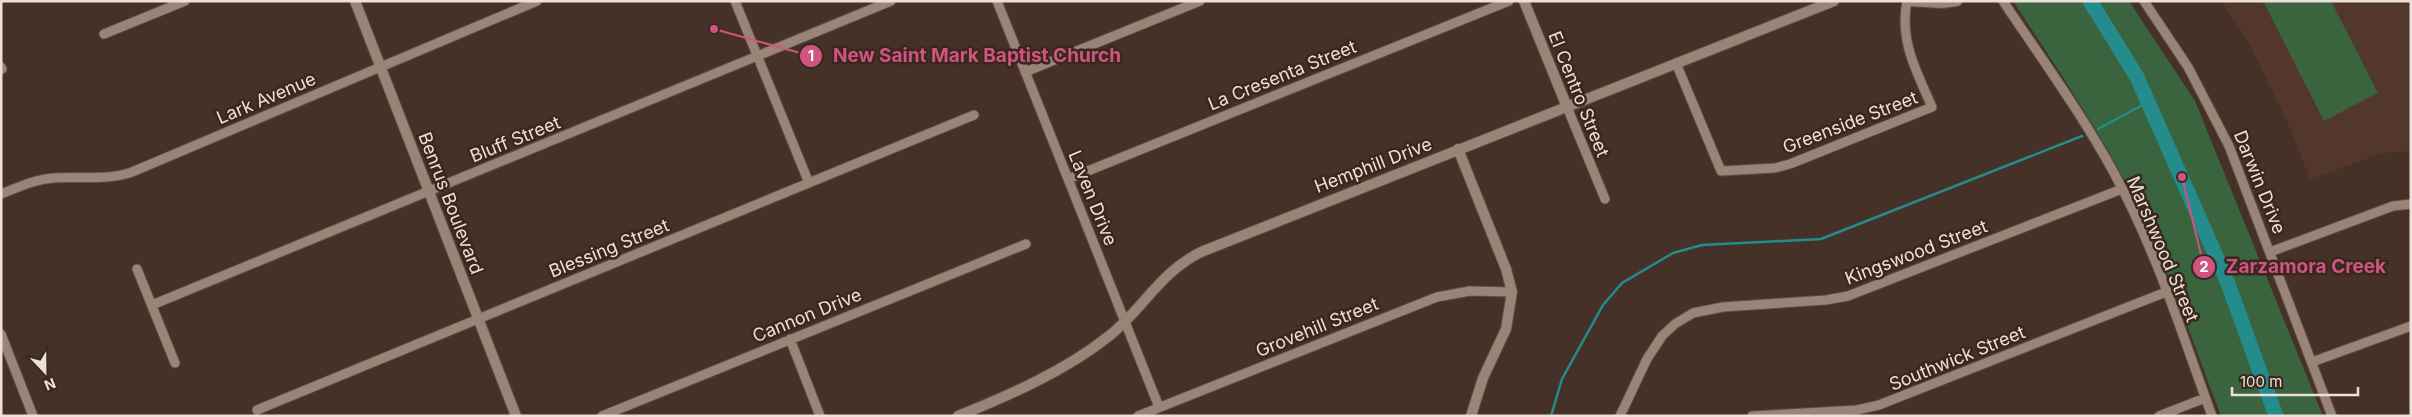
<svg xmlns="http://www.w3.org/2000/svg" width="2412" height="417" viewBox="0 0 2412 417" font-family="Inter,sans-serif">
	<rect width="100%" height="100%" fill="#453127"/>
	<path fill="#52372a" d="M2220,1H2411V151L2384,153L2310,179L2287,121L2246,38Z"/>
	<path fill="#39643d" d="M2013,1H2129L2195,101L2323,416H2221C2192,341 2167,263 2130,191C2096,125 2054,64 2013,1Z
		M2263,1H2331L2378,93L2324,121Z"/>
	<g fill="none" stroke-linecap="round" stroke-linejoin="round">
		<path stroke="#258c8d" stroke-width="2.5" d="M2098,129L2148,102
			M1551,416L1562,379L1603,305L1622,283L1673,253L1702,245L1821,239L2082,136"/>
		<path stroke="#258c8d" stroke-width="15" d="M2090,1L2137,77L2227,281L2276,416"/>
		<defs>
			<path id="minor" d="M735,1L809,183
				M997,1L1159,407
				M2003,1C2041,58 2082,114 2114,173C2156,250 2182,334 2212,416
				M2144,1L2188,67L2229,146L2332,416
				M104,34L185,1
				M1676,63L1721,171L1775,168L1790,164L1932,107C1917,72 1899,41 1907,1
				M1,67L2,69
				M1025,72L1200,1
				M1567,107L1605,199
				M1068,179L1509,1
				M1,194C19,187 35,179 54,178C81,176 106,181 132,172L537,1
				M2270,252L2393,206L2411,204
				M137,269L175,363
				M152,305L891,1
				M1,334L33,416
				M790,339L820,416
				M2312,362L2411,326
				M257,410L974,115
				M602,416L1026,244
				M1138,416L1437,297L1470,291L1512,292
				M1620,416L1647,359L1662,336L1675,324L1693,313L1723,307L1826,300L1848,296L2122,189
				M1752,416L1857,410L1879,405L2166,292
				M2159,416L2205,398"/>
			<path id="tertiary" d="M355,1L516,416
				M1524,1L1567,107
				M1909,1L1942,3L1957,1
				M1458,149L1506,269L1512,292L1506,329L1483,378L1471,416
				M958,416C1010,395 1065,371 1109,336C1144,308 1159,273 1201,252L1834,1"/>
		</defs>
		<use href="#minor" stroke="#5d4d44" stroke-width="11"/>
		<use href="#tertiary" stroke="#5d4d44" stroke-width="12"/>
		<use href="#minor" stroke="#9a8377" stroke-width="9"/>
		<use href="#tertiary" stroke="#9a8377" stroke-width="10"/>
	</g>
	<g text-anchor="middle" dominant-baseline="central" stroke-width="5" stroke-linejoin="round" paint-order="stroke">
		<g font-size="18" fill="#ede0da" stroke="#3a271d">
			<text transform="translate(1282 75) rotate(-22)">La Cresenta Street</text>
			<text transform="translate(1579 94) rotate(68)">El Centro Street</text>
			<text transform="translate(266 98) rotate(-23)">Lark Avenue</text>
			<text transform="translate(1850 122) rotate(-21)">Greenside Street</text>
			<text transform="translate(515 139) rotate(-22)">Bluff Street</text>
			<text transform="translate(1373 165) rotate(-21)">Hemphill Drive</text>
			<text transform="translate(2260 182) rotate(68)">Darwin Drive</text>
			<text transform="translate(1093 198) rotate(68)">Laven Drive</text>
			<text transform="translate(451 203) rotate(69)">Benrus Boulevard</text>
			<text transform="translate(609 248) rotate(-22)">Blessing Street</text>
			<text transform="translate(2163 249) rotate(67)">Marshwood Street</text>
			<text transform="translate(1916 252) rotate(-21)">Kingswood Street</text>
			<text transform="translate(807 315) rotate(-22)">Cannon Drive</text>
			<text transform="translate(1317 327) rotate(-22)">Grovehill Street</text>
			<text transform="translate(1957 358) rotate(-22)">Southwick Street</text>
		</g>
	</g>
	<path fill="none" stroke="#cf5481" stroke-width="2" d="M714 29L811 56M2182 177L2204 267"/>
	<g fill="#cf5481" stroke="#3a271d" stroke-width="2">
		<circle cx="714" cy="29" r="5"/>
		<circle cx="2182" cy="177" r="5"/>
		<circle cx="811" cy="56" r="12"/>
		<circle cx="2204" cy="267" r="12"/>
	</g>
	<g font-size="15" text-anchor="middle" font-weight="bold" fill="#fff">
		<text x="811" y="61">1</text>
		<text x="2204" y="272">2</text>
	</g>
	<g font-size="19" text-anchor="middle" font-weight="bold" fill="#cf5481" stroke="#3a271d" stroke-width="5" stroke-linejoin="round" paint-order="stroke">
		<text x="977" y="62">New Saint Mark Baptist Church</text>
		<text x="2306" y="273">Zarzamora Creek</text>
	</g>
	<rect width="2412" height="417" fill="none" stroke="#ede0da" stroke-width="5"/>
	<g transform="translate(45 372) rotate(158)" stroke="#3a271d" stroke-width="4" paint-order="stroke">
	<path d="M0-4L9 19L0 12L-9 19Z" fill="#ede0da"/>
	<text y="-8" font-size="14" font-weight="bold" text-anchor="middle" fill="#ede0da">N</text>
	</g>
	<path d="M2232 387v8h126v-8" fill="none" stroke="#ede0da" stroke-width="2.5"/>
	<text x="2240" y="387" font-size="15" fill="#ede0da" stroke="#3a271d" stroke-width="4" paint-order="stroke">100 m</text>
</svg>
